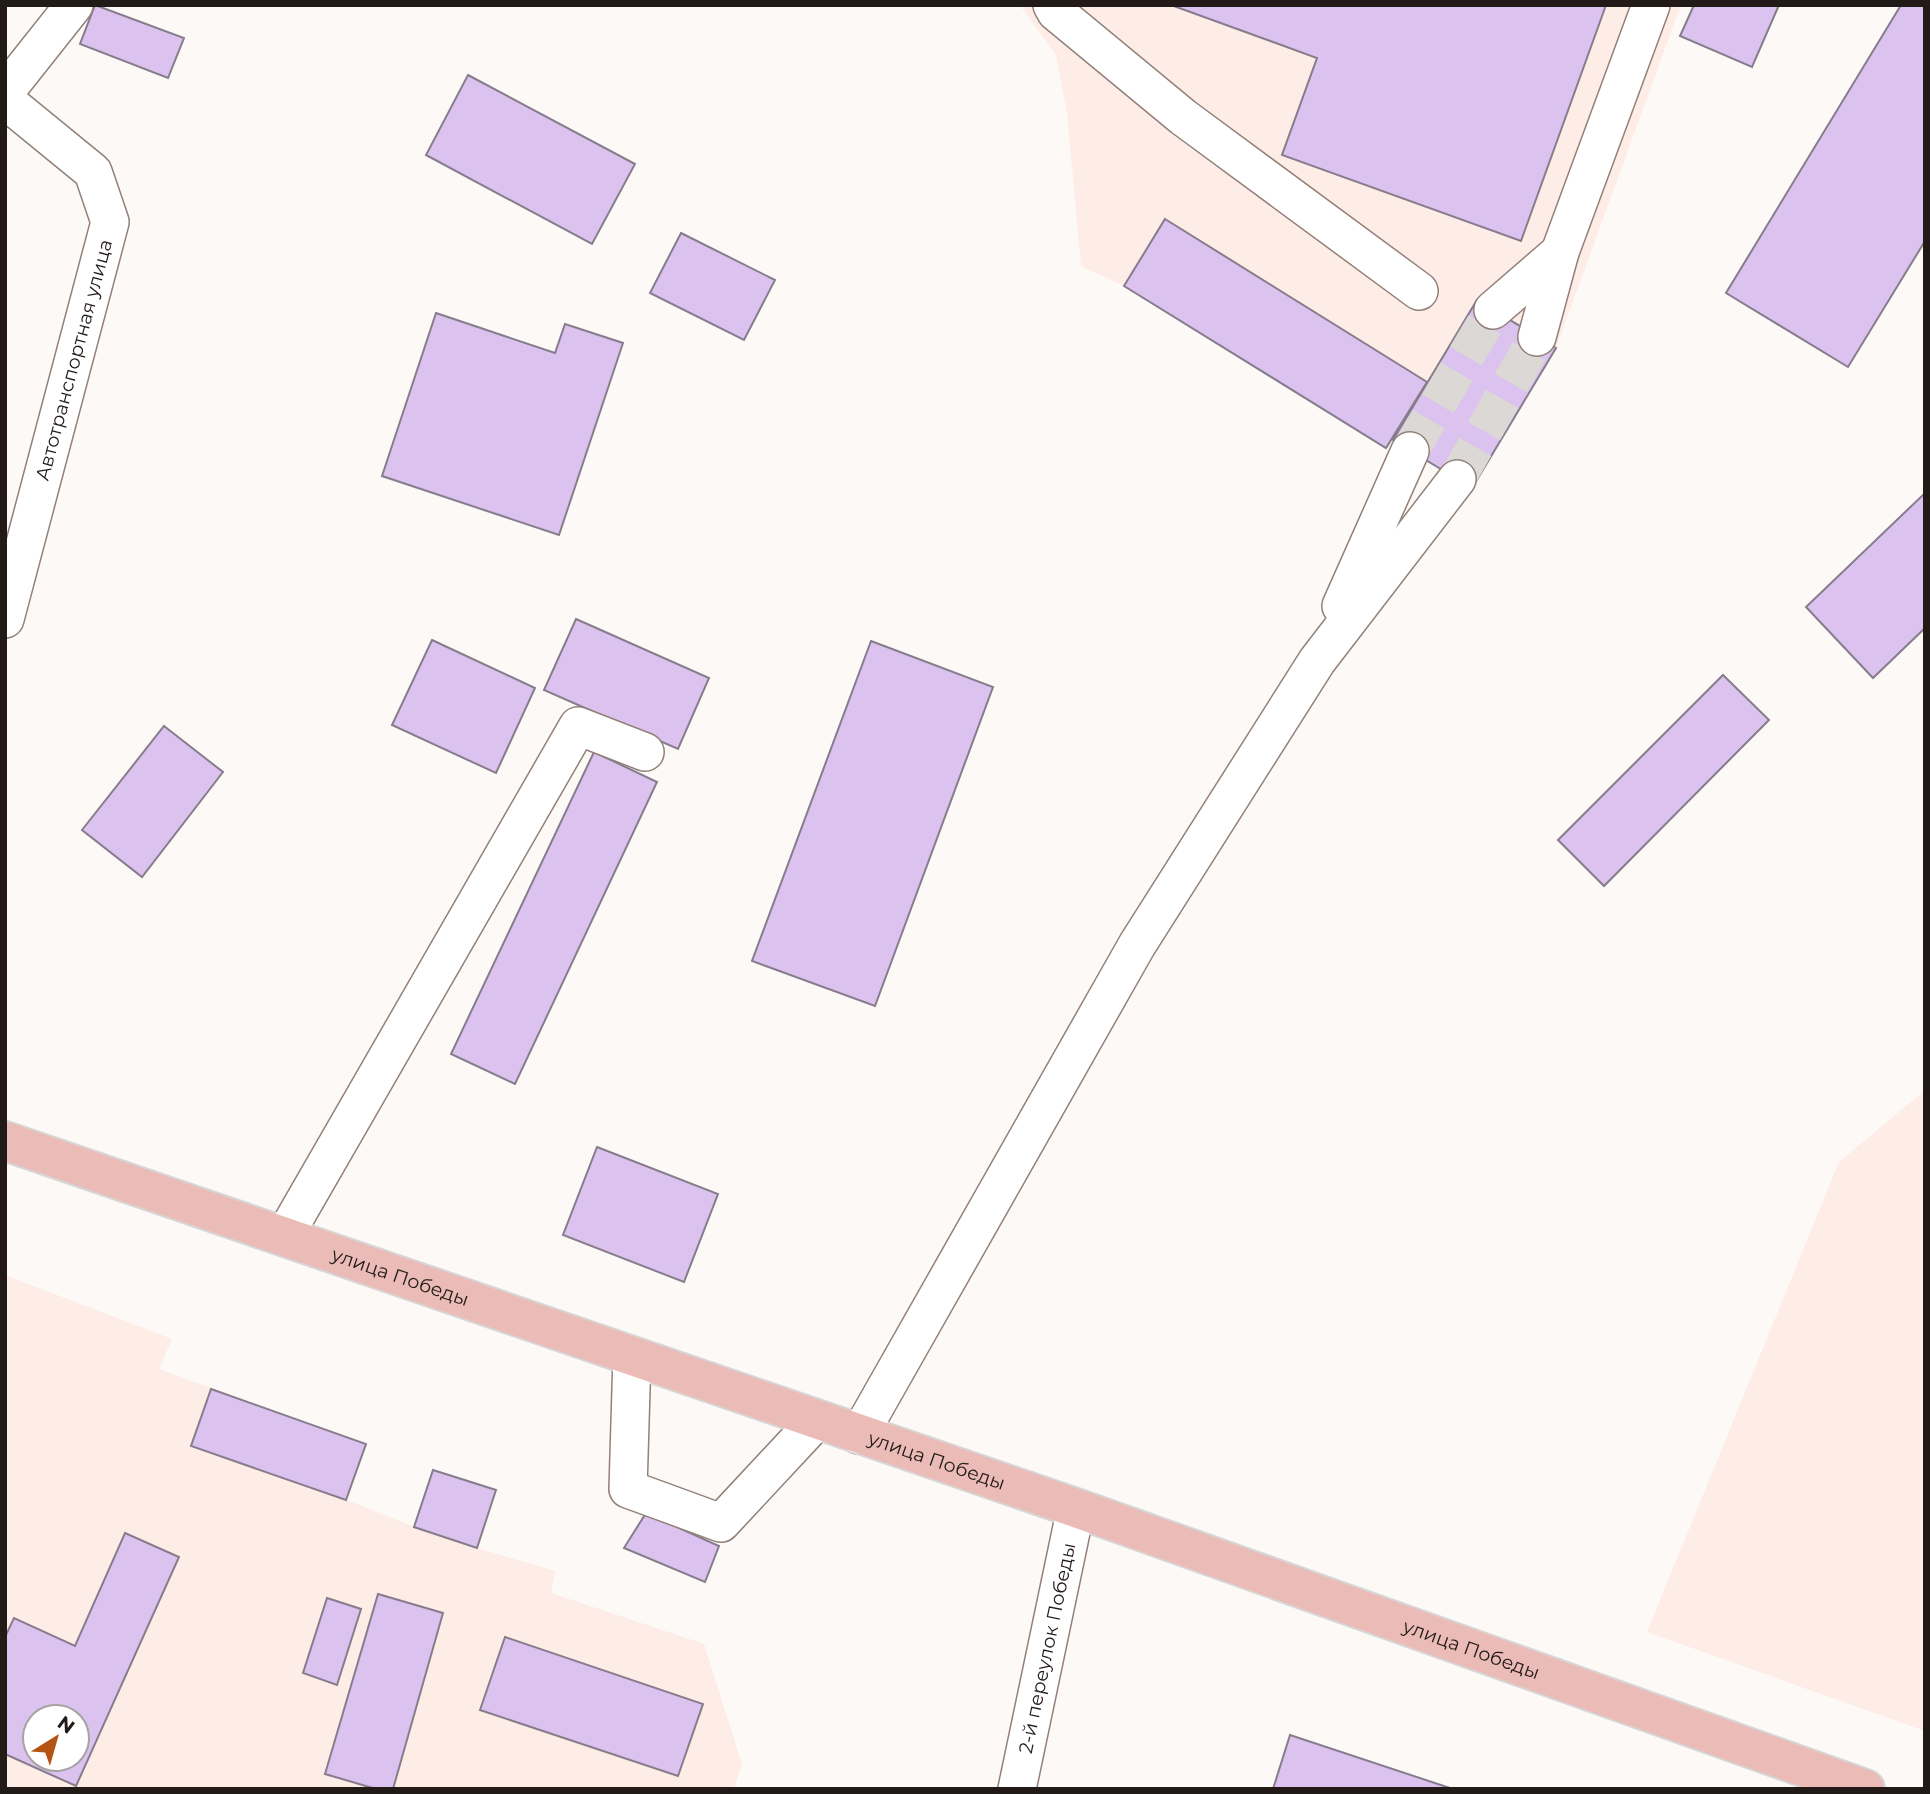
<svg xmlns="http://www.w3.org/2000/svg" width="1930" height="1794" viewBox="0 0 1930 1794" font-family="Montserrat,sans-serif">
	<rect width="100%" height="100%" fill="#fdf9f7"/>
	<path fill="#feece6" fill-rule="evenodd" d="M1020,5H1681L1556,348L1472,488L1393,440L1386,448L1124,286L1081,266L1067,113L1056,55Z
		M1925,1090V1731L1647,1632L1839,1162Z
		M5,1275L172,1339L159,1369L366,1444L347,1500L414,1527L433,1470L496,1490L477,1548L555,1571L551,1593L704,1644L742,1764L734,1789H5ZM35,1717H77V1759H35Z"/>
	<path fill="#dcc2ef" stroke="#867d8c" stroke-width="2" fill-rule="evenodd" d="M95,5L184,38L168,78L80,44Z
		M1171,5H1606L1521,241L1282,155L1317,58Z
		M1694,5H1779L1752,67L1680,36Z
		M1901,5H1925V241L1848,367L1726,293Z
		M468,75L635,164L592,244L426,155Z
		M1165,219L1427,382L1386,448L1124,286Z
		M681,233L775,280L744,340L650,293Z
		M1477,300L1556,348L1472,488L1393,440Z
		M436,313L555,353L565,324L623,343L559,535L382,476Z
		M1925,493V628L1873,678L1806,607Z
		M576,619L709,678L678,749L544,690Z
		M432,640L535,688L496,773L392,725Z
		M871,641L993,687L875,1006L752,961Z
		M1723,675L1769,720L1604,886L1558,840Z
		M164,726L223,772L142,877L82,830Z
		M594,752L657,782L515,1084L451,1054Z
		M597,1147L718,1194L684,1282L563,1235Z
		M211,1389L366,1444L346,1500L191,1446Z
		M433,1470L496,1490L477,1548L414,1527Z
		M646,1513L719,1546L705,1582L624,1548Z
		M125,1533L179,1557L76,1786L5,1754V1637L14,1618L75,1646ZM35,1717H77V1759H35Z
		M378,1594L443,1613L393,1789H376L325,1774Z
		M327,1598L361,1609L337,1685L303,1673Z
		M505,1637L703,1704L678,1776L480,1710Z
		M1290,1735L1453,1789H1273Z"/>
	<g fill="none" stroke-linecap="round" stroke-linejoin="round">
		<path stroke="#dcd8d5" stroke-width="37" stroke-dasharray="37 18" stroke-linecap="butt" d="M1410,451L1493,310
			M1457,479L1537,337"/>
		<defs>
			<g id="minor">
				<path d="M1052,5L1056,12L1183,117L1419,291"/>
				<path d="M5,92L74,5"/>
				<path d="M5,100L93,172L110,222L5,619"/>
				<path d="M1493,310L1560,252"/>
				<path d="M1537,337L1560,252L1651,5"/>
				<path d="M1341,606L1410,451"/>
				<path d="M285,1235L578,726L645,752"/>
				<path d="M632,1356L628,1489L721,1523L817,1420"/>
				<path d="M859,1435L1137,945L1317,661L1457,479"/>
				<path id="s1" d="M1017,1789L1076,1508"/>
			</g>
			<g id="major">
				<path id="s2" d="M5,1141L1076,1508L1865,1789"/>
			</g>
		</defs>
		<use href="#minor" stroke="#928079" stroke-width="40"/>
		<use href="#major" stroke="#d7d6d5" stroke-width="42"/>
		<use href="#minor" stroke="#fff" stroke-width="37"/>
		<use href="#major" stroke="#ebbbb8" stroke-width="38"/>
	</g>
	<g text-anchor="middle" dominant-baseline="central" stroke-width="6" stroke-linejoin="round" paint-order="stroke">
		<g font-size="19" fill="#211a17" stroke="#fff">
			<text transform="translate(74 360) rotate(-75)">Автотранспортная улица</text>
			<text stroke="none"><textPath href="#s2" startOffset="418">улица Победы</textPath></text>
			<text stroke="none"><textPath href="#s2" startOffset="985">улица Победы</textPath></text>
			<text stroke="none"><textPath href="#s1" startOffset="144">2-й переулок Победы</textPath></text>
			<text stroke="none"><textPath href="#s2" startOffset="1552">улица Победы</textPath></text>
		</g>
	</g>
	<rect width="1930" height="1794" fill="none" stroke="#211a17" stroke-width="14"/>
	<g transform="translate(56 1738) rotate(37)"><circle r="33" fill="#ffffff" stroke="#a6a3a2" stroke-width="2"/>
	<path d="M0-5L12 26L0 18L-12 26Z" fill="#b45312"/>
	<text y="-10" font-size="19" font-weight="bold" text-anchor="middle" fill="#211a17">N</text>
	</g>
</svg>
